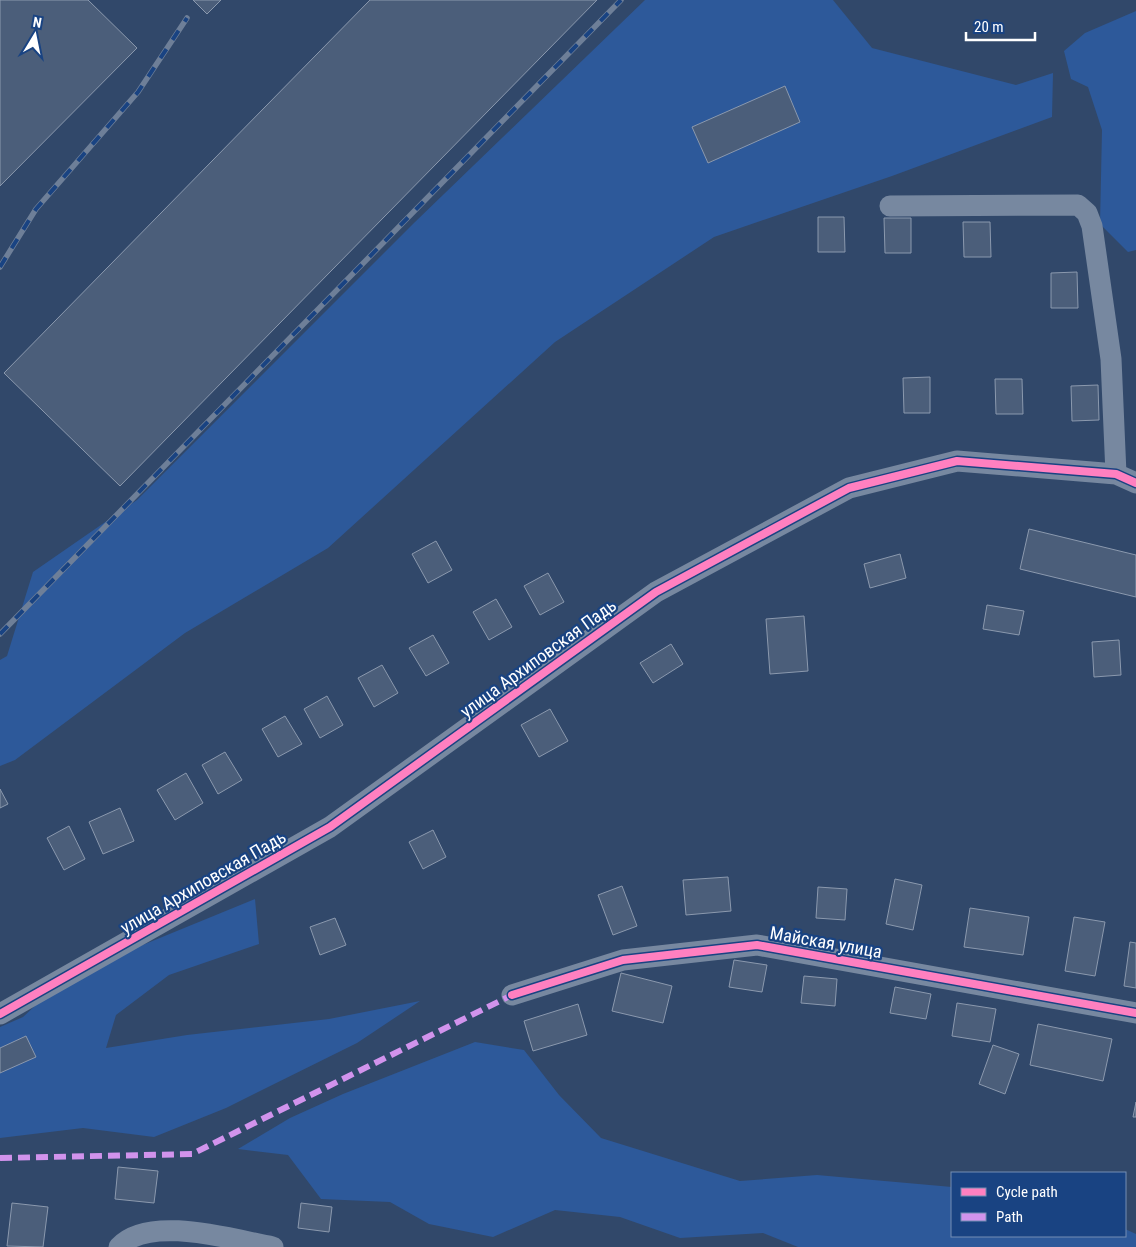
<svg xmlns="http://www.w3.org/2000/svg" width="1136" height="1247" viewBox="0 0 1136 1247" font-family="'Roboto Condensed',sans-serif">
	<rect width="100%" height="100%" fill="#31486a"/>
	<path fill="#2d599a" d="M645,0H833L872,48L1016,85L1053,73L1052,117L892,176L714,237L555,342L328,548L185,633L15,760L0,766V660L7,656L33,572L137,500L415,222Z
		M1136,11V250L1128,252L1100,224L1102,130L1088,87L1071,79L1064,51L1085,33Z
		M255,899L259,944L169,975L116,1015L106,1048L187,1035L329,1019L420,1001L357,1043L226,1108L154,1137L83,1128L0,1138V1027L23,1017L67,976Z
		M475,1042L524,1050L559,1095L601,1138L740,1181L817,1175L952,1187V1236H1125V1229L1136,1234V1247H798L763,1233L680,1238L620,1217L555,1210L493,1237L429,1224L390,1202L321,1199L288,1155L238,1149L290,1118L343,1094Z"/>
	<path fill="#4b5e7a" stroke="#8b99ae" d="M0,0H88L137,48L0,186Z
		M193,0H221L207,14Z
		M370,0H597L120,486L4,373Z
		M785,86L800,122L708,163L692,127Z
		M818,217H844L845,252H818Z
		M884,218H911V253H885Z
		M963,222H990L991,257H964Z
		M1077,272L1078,308H1051V273Z
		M930,377V413H904L903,378Z
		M995,379H1022L1023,414H996Z
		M1098,385L1099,420L1072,421L1071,386Z
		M1029,529L1136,555V597L1020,569Z
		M436,541L452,570L428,583L412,554Z
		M900,554L906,578L870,588L864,564Z
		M548,573L564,602L540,615L524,586Z
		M496,599L512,627L489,640L473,612Z
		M987,605L1024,611L1019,635L983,629Z
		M804,616L808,671L770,674L766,619Z
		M433,635L449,663L426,676L409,648Z
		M1119,640L1121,675L1094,677L1092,642Z
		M671,644L683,664L653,683L640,663Z
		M382,665L398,693L374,707L358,678Z
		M327,696L343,725L320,738L304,709Z
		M550,709L568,741L539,757L521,725Z
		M285,716L302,744L278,757L262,729Z
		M225,752L242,780L218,794L202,765Z
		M186,773L203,803L175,820L157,790Z
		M0,789L8,804L0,808Z
		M120,808L134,841L103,854L89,822Z
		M69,826L85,859L64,870L47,838Z
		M433,830L446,857L423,869L409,842Z
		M728,877L731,911L686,915L683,880Z
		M895,879L922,885L913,930L886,924Z
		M622,886L637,926L613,935L598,895Z
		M818,887L847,889L845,920L816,918Z
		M970,908L1029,917L1023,955L964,947Z
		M1074,917L1105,922L1095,976L1065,971Z
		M335,918L346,945L320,955L310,927Z
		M1130,942L1136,943V988L1124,986Z
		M734,960L767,965L762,992L729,987Z
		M621,973L672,986L663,1023L612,1011Z
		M804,976L837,979L835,1006L801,1003Z
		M895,987L931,994L926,1019L890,1013Z
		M957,1003L996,1009L990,1042L952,1036Z
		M578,1004L587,1035L533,1051L524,1021Z
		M1038,1024L1112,1039L1103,1081L1030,1065Z
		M26,1036L36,1057L0,1073V1048Z
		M993,1045L1019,1054L1005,1094L979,1084Z
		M1136,1102V1117H1133Z
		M118,1167L158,1171L154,1203L115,1199Z
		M12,1203L48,1207L43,1247L7,1246Z
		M301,1203L332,1207L329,1232L298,1228Z"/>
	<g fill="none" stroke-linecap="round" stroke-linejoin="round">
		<path stroke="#7788a0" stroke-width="21" d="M890,206L1078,205L1087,213L1092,226L1111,359L1116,474
			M512,995L623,960L757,945L1136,1013
			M0,1014L330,827L656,592L849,488L957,461L1116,474L1136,483
			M119,1247C149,1214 234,1240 273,1247"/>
		<defs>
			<path id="rail" d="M0,267L36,209L138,92L187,18
				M0,634L621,0"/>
		</defs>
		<use href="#rail" stroke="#6e7f98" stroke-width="5.5"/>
		<use href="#rail" stroke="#194382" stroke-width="4" stroke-dasharray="11" stroke-linecap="butt"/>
		<path stroke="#d193ec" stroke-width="6" stroke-dasharray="12 6" stroke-linecap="butt" d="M0,1158L192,1154L512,995"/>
		<defs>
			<path id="cycleway" d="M512,995L623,960L757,945L1136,1013
				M0,1014L330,827L656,592L849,488L957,461L1116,474L1136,483"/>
		</defs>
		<use href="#cycleway" stroke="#194382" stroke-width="11"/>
		<use href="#cycleway" stroke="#ff80c0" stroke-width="8"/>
	</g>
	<g text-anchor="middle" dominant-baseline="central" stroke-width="4.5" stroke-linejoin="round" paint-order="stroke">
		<g font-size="18" fill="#fff" stroke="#194382">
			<text transform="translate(538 658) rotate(-36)">улица Архиповская Падь</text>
			<text transform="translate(203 882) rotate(-30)">улица Архиповская Падь</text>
			<text transform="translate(826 942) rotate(10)">Майская улица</text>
		</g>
	</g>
	<rect x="951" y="1172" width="175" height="65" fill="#194382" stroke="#758eb4"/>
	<rect x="961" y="1188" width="25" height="8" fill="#ff80c0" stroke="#758eb4"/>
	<text x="996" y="1197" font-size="15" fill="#ffffff">Cycle path</text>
	<rect x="961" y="1213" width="25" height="8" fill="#d193ec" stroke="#758eb4"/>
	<text x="996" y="1222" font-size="15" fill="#ffffff">Path</text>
	<g transform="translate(35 35) rotate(10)" stroke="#194382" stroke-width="4" paint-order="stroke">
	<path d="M0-4L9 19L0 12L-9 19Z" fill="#ffffff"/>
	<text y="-8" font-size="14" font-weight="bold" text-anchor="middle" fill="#ffffff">N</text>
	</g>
	<path d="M966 32v8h69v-8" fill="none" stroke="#ffffff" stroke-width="2.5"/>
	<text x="974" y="32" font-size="15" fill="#ffffff" stroke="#194382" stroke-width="4" paint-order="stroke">20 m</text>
</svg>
